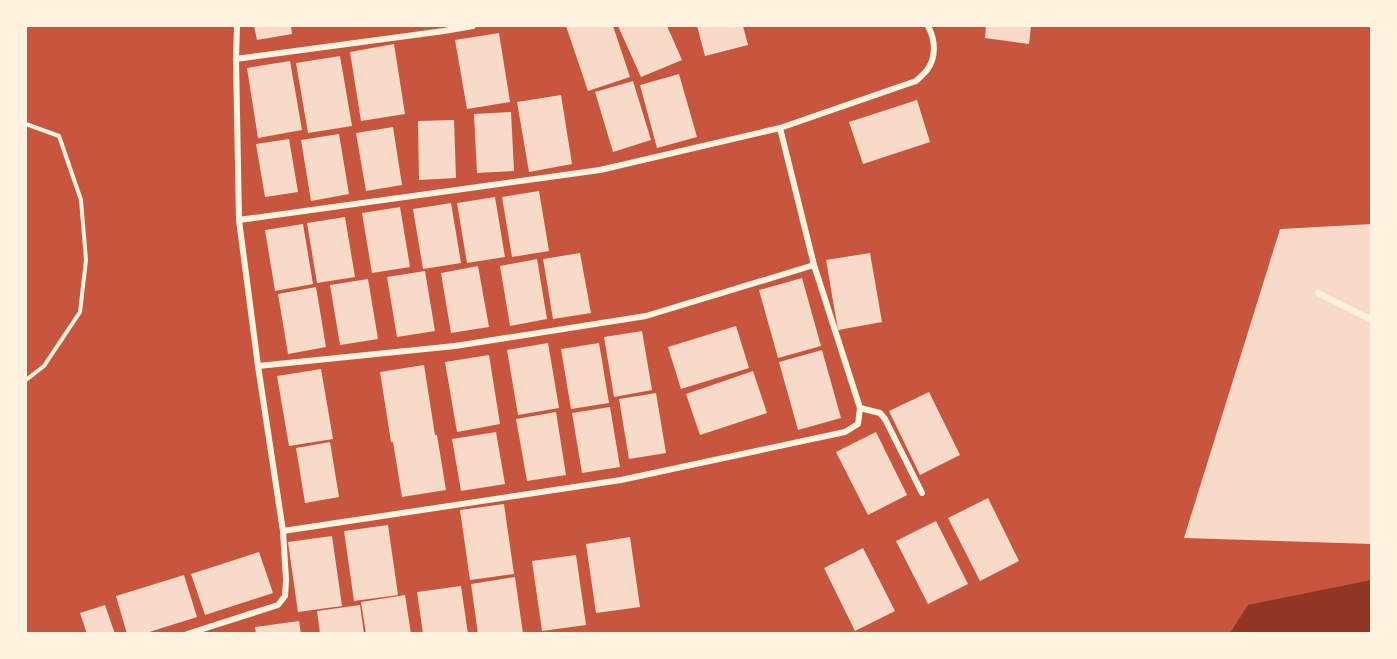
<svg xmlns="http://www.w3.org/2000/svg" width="1397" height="659" viewBox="0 0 1397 659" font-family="'Fira Sans Condensed',sans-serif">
	<rect width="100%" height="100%" fill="#c8553d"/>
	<path fill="#8f3625" d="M1371,580V633H1230L1248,605Z"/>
	<path fill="#f7dbc8" d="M254,26H291L292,34L257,40Z
		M566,26H613L630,77L588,91Z
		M618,26H667L682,60L641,77Z
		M697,26H743L748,45L705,56Z
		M986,26H1031L1029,44L985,38Z
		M499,33L510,102L467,109L455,40Z
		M394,44L405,114L361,121L350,52Z
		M340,56L352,126L308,133L296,63Z
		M290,61L302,130L258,138L247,68Z
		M679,74L697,137L657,148L640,85Z
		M633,81L651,140L613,152L595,92Z
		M561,95L572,164L529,172L517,102Z
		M917,100L930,142L863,164L849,122Z
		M511,112L514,171L477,173L474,114Z
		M454,120L456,178L419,180L418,121Z
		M393,127L402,185L366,191L356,133Z
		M339,134L349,194L311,201L301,140Z
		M289,139L298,192L265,197L256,144Z
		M539,191L549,251L512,257L502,197Z
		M495,197L505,257L467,263L457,203Z
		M451,203L461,263L423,269L413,209Z
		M400,207L410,267L372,273L362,213Z
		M345,217L355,277L317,283L307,223Z
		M303,224L313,284L275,291L265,230Z
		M1372,224V544L1184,538L1280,229Z
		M580,253L591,313L553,319L543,259Z
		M870,253L882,322L838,330L826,260Z
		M537,259L547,319L510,326L500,266Z
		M478,266L489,327L451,333L441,273Z
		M425,271L435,331L397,337L387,277Z
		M802,278L821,346L778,358L759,290Z
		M368,279L378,339L340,345L330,285Z
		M316,287L326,347L288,354L278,294Z
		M736,326L749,368L681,389L668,347Z
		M642,331L652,390L614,397L604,337Z
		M548,343L559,408L518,415L507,350Z
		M599,343L609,403L571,409L561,349Z
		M822,350L841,418L798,430L779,362Z
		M489,355L500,424L457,432L445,362Z
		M424,365L435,435H437L446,490L402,497L393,442H391L380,372Z
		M321,369L333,439L289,446L277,376Z
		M753,371L767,413L700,435L686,394Z
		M929,392L960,455L920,475L889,411Z
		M656,393L666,453L629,459L619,399Z
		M610,407L620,467L582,473L572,413Z
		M556,412L566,475L527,481L516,419Z
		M496,432L505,484L461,491L452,439Z
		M876,432L907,495L868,515L836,452Z
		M330,442L339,497L305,503L296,448Z
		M988,498L1019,561L980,581L948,518Z
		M504,504L514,574L470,580L460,510Z
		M936,521L968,584L928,604L896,541Z
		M388,525L398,595L354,601L344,531Z
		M332,536L342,606L298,612L288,542Z
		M630,537L640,607L596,613L586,544Z
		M863,548L895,611L855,631L824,568Z
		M259,552L273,593L205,615L191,574Z
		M576,555L586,625L542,631L532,561Z
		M184,575L197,617L143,634H127L116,596Z
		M515,577L523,634H478L471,584Z
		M461,586L468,634H423L417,592Z
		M405,595L411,634H366L361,602Z
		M105,605L115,634H87L80,613Z
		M360,605L364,634H320L317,611Z
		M299,621L301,634H256L255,627Z"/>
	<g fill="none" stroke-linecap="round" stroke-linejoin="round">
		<path stroke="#fff3e0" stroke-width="4" d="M26,124L59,136L81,200L86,260L80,312L44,366L26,380"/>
		<path stroke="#fff3e0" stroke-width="6" d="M236,59L444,31L473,26
			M239,220L600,170L780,128L916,81C919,78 924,74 927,70C937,57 935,39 928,26
			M1318,293L1372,320
			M258,366L455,346L646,316L814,265
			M860,408L880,413L885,419L922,493
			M283,531L621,480L845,432L858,424L860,408L814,265L780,128
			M187,634L278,605L285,596L286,580L283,531L258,366L239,220L236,59L237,26"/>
	</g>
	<rect width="1397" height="659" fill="none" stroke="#fff3e0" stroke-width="54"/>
</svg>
